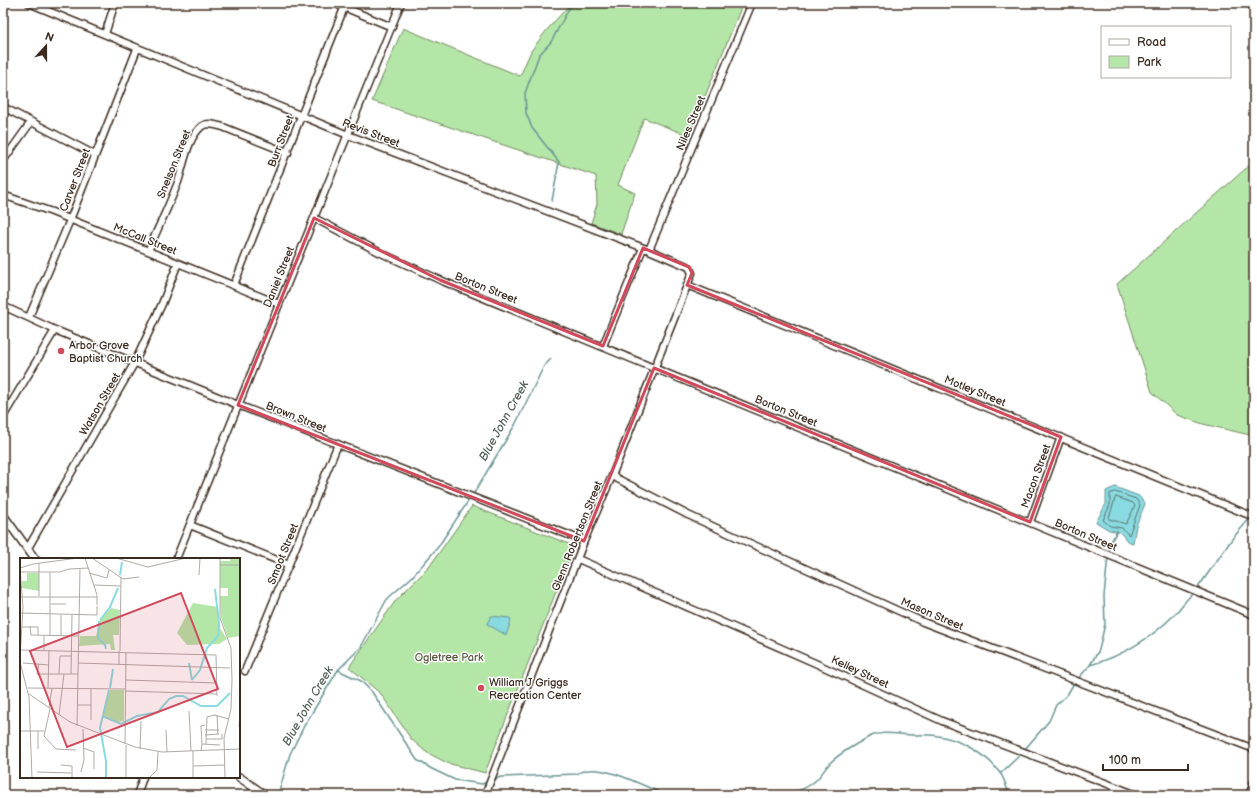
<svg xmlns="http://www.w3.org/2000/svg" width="1257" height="798" viewBox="0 0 1257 798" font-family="'Balsamiq Sans',sans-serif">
	<rect width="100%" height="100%" fill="#fff"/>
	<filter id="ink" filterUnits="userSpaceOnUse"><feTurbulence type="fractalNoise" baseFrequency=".025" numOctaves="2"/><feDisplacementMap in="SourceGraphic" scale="8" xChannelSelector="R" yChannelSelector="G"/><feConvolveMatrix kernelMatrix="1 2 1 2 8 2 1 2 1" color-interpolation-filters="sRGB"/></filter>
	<g filter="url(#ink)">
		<path fill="#b3e6a7" stroke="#778862" d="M571,3H743L689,136L644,118L618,185L635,193L621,234L591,223L597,204L596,176L372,101L403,28L520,76L531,51L546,31Z
			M1254,161V436L1203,424L1177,415L1152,392L1117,284Z
			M472,506L574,546L485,773L447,763L426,752L411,739L381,694L349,667L396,600L429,567Z"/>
		<path fill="#8adbe1" stroke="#6a9493" d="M1115,487L1139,496L1145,504L1136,526L1133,543L1127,541L1120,532L1109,530L1096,522L1106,504V491Z
			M491,616L510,618L511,621L506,635L487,624Z"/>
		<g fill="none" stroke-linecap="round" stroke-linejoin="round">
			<path stroke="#5b716c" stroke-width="1" d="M1115,492L1136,499L1140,505L1129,535L1122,528L1110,526L1103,520L1110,505V494Z
				M1116,497L1133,503L1135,506L1126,524L1109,519Z"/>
			<path stroke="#6a9493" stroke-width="1.5" d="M552,201L559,162L532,128L526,113L525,93L539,55L551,42L572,3
				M474,493L515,425L544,366L551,359
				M1109,552L1110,543L1117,531
				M1197,589L1232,539L1251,517
				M1090,665C1121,657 1153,637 1175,614C1181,607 1186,600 1193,593
				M338,670L361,681L372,692L417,760L432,769L455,780L482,784L487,782
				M1077,680L1090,665L1099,650L1105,624L1104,596L1108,556
				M1025,749L1049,721L1056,705L1067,695L1074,683
				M1001,773L1021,754
				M493,780L501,777L576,774C579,773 584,770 588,770C610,767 645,787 666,795
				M278,795L290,754L304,726L338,670L361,647L387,599L412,577L438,547L469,500
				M673,795H681
				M763,795L769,792C783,797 804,791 815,781C821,776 825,768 831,762C839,754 858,743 869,737C885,729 901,736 917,735C948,733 981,747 1000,773C1005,779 1006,788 1010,795"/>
			<defs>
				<path id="minor" d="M29,3L348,135L649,250L689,267L692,273L612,476L584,541L485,795
					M334,3L392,27
					M105,34L115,3
					M3,107L95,155
					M3,161L31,122
					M3,195L52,212L279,304
					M314,218L381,253L440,280L1254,615
					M649,250L752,3
					M148,251C158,228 169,206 178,182C184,165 187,138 202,126C208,122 216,125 223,127L288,153
					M234,285L346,3
					M687,285L1254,517
					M3,306L55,330L238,405L584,541
					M29,317L70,220L137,49
					M603,346L643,248
					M3,417L55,330
					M612,476L688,515L923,622L1254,749
					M1030,522L1061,437
					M190,525L289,565
					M28,548L135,362L162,304L178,263
					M176,559L401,3
					M578,559L815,663L942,721L1137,795
					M245,671L338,444
					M137,795L143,777
					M1249,795L1254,782"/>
				<path id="tertiary" d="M3,515L35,559
					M239,777L265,795"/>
			</defs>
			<use href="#minor" stroke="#3b2a1e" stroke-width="9"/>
			<use href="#tertiary" stroke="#3b2a1e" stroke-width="10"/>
			<use href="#minor" stroke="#fff" stroke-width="6"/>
			<use href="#tertiary" stroke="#fff" stroke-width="7"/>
		</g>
	</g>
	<path fill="none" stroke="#d1495b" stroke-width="3" stroke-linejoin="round" d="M314,218L440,280L603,346L643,248L689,267L692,273L687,285L1061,437L1030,522L654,368L584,541L238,405Z"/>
	<g fill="#d1495b" stroke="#fff" stroke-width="1.5">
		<circle cx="61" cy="351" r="4"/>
		<circle cx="481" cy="688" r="4"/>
	</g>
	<g text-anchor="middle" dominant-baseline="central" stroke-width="3" stroke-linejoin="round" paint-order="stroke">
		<g font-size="11" fill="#3b2a1e" stroke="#fff">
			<text transform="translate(691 123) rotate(-67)">Niles Street</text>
			<text transform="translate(371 133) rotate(21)">Revis Street</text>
			<text transform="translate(281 141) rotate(-69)">Burr Street</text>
			<text transform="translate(174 164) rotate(-68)">Snelson Street</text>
			<text transform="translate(75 180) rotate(-69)">Carver Street</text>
			<text transform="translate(145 239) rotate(22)">McCall Street</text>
			<text transform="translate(279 277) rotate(-68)">Daniel Street</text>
			<text transform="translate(486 288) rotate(22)">Borton Street</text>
			<text transform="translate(975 391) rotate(22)">Motley Street</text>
			<text transform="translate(100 404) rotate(-60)">Watson Street</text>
			<text transform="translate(786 411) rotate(22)">Borton Street</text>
			<text transform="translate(296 417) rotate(22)">Brown Street</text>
			<text transform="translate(1036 476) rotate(-70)">Macon Street</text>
			<text transform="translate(1086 535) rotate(23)">Borton Street</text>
			<text transform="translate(577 536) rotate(-68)">Glenn Robertson Street</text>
			<text transform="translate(283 554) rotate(-68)">Smoot Street</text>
			<text transform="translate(932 614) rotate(23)">Mason Street</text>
			<text transform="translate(860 672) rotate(25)">Kelley Street</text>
		</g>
		<g font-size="11" fill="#3b2a1e" stroke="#fff" text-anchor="start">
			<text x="69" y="345">Arbor Grove<tspan x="69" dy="13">Baptist Church</tspan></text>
			<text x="489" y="682">William J Griggs<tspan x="489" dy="13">Recreation Center</tspan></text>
		</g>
		<g font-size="11" fill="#595940" stroke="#fff">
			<text x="449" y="657">Ogletree Park</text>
		</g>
		<g font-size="12" font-style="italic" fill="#535f58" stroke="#fff">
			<text transform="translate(504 421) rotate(-61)">Blue John Creek</text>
			<text transform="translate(308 706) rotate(-60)">Blue John Creek</text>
		</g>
	</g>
	<g transform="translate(20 558)">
		<rect width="220" height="220" fill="#fff"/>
		<path d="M210,0H220V78L208,80L201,60L200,38H208V30H200V3H210ZM7,15H19V33L2,30V23H7ZM173,45L198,49L200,70L207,81L199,86L167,87L157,75ZM91,50L100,52L99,77H93L95,92H91L90,86L59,88L60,78H76L80,61ZM90,132H104V163L96,164L83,157Z" fill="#b3e6a7"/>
		<path fill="none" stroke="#8adbe1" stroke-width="2" d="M100,17L102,4M80,62L90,49L98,30M79,63L78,80L85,87L86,91M169,105L172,122M172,122L180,112L187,90L198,78L199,65L195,31M90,130L93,111M82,158L101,166L117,158L138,154L149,141L156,138H163L181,148H197L210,135M86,220V203L80,170L89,132"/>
		<path fill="none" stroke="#b1aaa5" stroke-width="1" d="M65,0L77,37V47M72,0L103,21L119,19M96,0L128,9L166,0M200,0V60L211,90L212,122L211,151L204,180L205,220M19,5V38M200,7H220M0,10L13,6L58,0M1,14H40L49,11L68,10M30,14V78M69,15L87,20L89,12M179,17L180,0M74,27L101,28M0,39H77M31,46H46M0,55L77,57V48M10,68L11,77L58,78M2,69H18V77M24,78V92M41,78V57M0,92L196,97L197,138M100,93L101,19M0,101L3,49L0,10M0,104L9,139L12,220M3,105L29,107M58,105L210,110M19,106L17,116H58M99,107V93M39,116L40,98H52M51,116L52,57M106,122L197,125M8,130L105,131M28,130L29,92M105,133L197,136M9,136L50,164L115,189L142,194L220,191M57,147H71M29,150L32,130M30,151L24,178L36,191L56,192M169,153L171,193M39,157L44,116M197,157L198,176M71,162V131M57,168L60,11M219,169L220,153M146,172L147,194M185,172H199M0,173H24M185,177L199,176M186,181H202V176M105,186L106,95M182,186L181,168L185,167M186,186L187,159L194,157L209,161M63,190L74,194V211M18,191V173M120,191L121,163M181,193L182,186L200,187M41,207L52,208V220M173,208L205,207M17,214L51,215M61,214L64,202L63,171M106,220V187M129,220L137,212L138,194M173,220V193"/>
		<path fill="#d1495b" fill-opacity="0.15" stroke="#d1495b" stroke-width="2" d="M161,35L198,131L47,189L10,93Z"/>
		<rect width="220" height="220" fill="none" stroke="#3b2a1e" stroke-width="2"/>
	</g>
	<rect width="1257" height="798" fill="none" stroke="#fff" stroke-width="16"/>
	<rect x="8" y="8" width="1241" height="782" fill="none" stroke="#3b2a1e" stroke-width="1.5" filter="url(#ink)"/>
	<rect x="1101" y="26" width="130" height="52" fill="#ffffff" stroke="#b1aaa5"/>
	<rect x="1109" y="39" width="20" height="6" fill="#ffffff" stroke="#b1aaa5"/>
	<text x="1137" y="46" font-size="12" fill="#3b2a1e">Road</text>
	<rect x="1109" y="56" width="20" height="12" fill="#b3e6a7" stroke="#b1aaa5"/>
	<text x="1137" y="66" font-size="12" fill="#3b2a1e">Park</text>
	<g transform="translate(46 46) rotate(21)" stroke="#ffffff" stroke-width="3" paint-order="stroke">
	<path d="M0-3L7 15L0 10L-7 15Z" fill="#3b2a1e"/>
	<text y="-6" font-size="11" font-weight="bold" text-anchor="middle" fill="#3b2a1e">N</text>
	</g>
	<path d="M1103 764v6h85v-6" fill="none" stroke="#3b2a1e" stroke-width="2"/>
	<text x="1109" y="764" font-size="12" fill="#3b2a1e" stroke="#ffffff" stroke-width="3" paint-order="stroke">100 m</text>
</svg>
